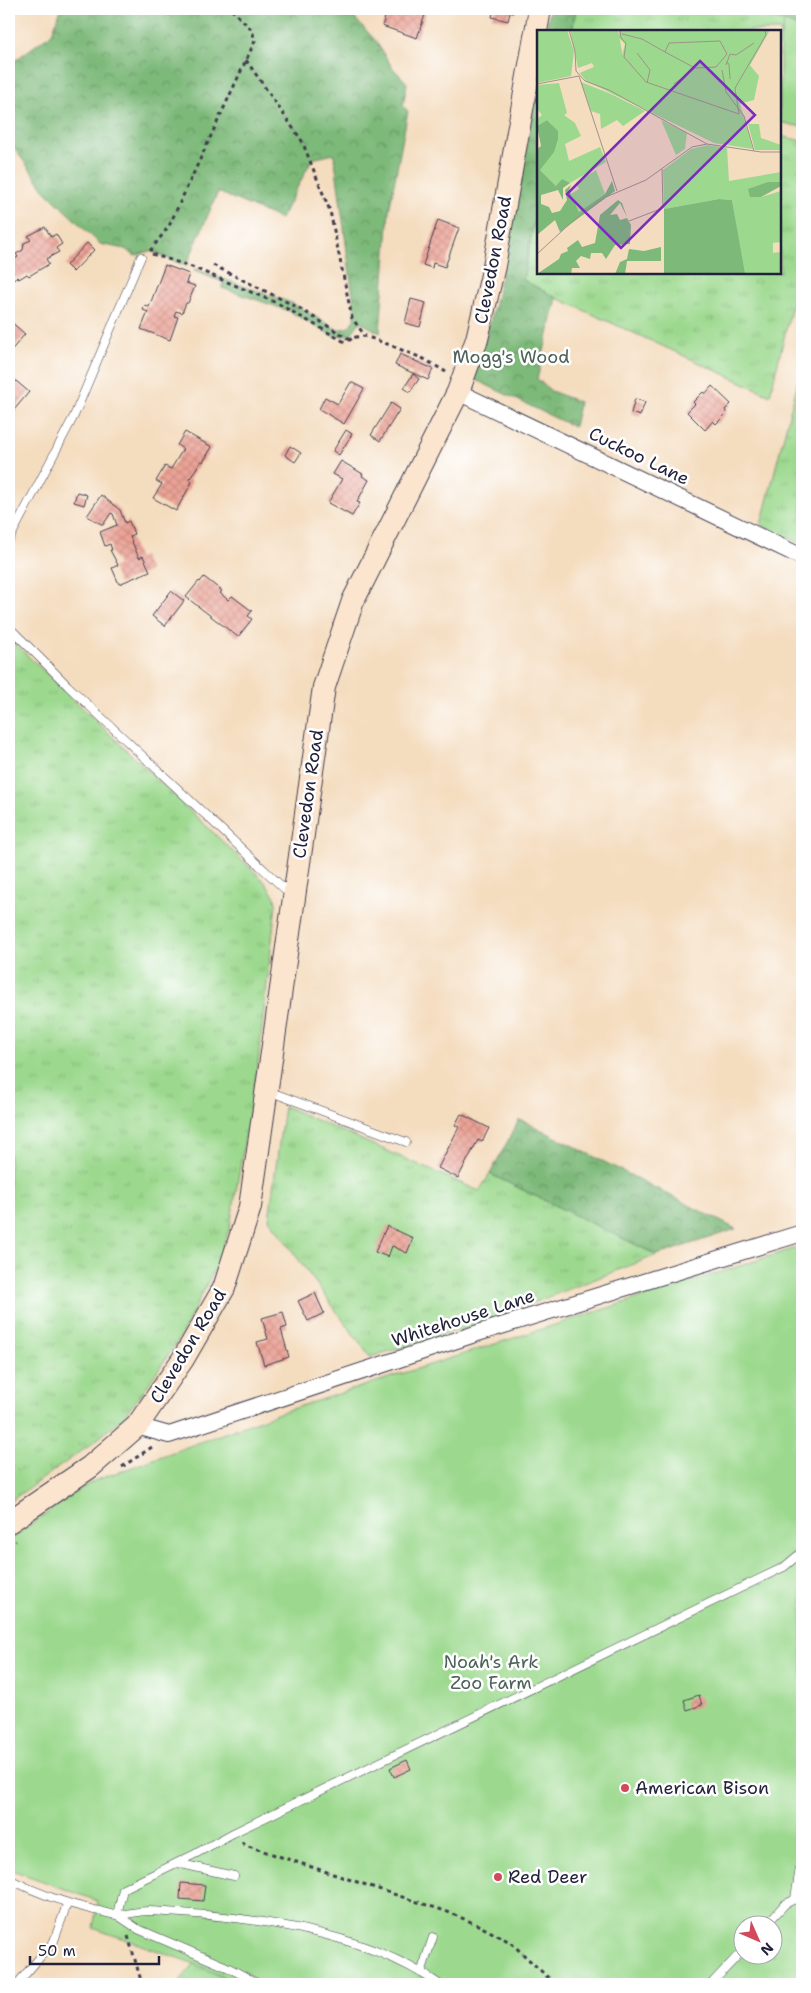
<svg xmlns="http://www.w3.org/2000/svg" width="811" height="1993" viewBox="0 0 811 1993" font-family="'Shantell Sans',sans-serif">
	<defs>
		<pattern id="grass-tufts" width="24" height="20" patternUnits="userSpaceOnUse" patternTransform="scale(1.25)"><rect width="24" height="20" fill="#9cd98e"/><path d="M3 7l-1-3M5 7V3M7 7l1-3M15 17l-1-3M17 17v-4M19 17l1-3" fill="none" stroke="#86ba7b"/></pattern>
		<pattern id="forest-crowns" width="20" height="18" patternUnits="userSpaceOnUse" patternTransform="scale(1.25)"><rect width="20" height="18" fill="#7db979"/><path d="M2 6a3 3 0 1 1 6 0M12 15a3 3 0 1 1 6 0" fill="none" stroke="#669664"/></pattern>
		<pattern id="building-cross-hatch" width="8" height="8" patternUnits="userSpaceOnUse" patternTransform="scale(1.25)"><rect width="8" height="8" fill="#eca396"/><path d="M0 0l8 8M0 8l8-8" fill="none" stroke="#ca8c82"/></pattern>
	</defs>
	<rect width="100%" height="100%" fill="#fff"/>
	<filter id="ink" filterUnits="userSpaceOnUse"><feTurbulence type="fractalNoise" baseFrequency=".02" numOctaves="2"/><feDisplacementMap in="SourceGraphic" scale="10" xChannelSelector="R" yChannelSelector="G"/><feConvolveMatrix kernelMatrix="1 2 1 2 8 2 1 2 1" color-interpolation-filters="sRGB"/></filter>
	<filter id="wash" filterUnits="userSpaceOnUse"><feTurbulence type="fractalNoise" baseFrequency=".0096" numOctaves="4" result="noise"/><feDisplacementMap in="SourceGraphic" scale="20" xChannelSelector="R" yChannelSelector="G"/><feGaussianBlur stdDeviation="1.12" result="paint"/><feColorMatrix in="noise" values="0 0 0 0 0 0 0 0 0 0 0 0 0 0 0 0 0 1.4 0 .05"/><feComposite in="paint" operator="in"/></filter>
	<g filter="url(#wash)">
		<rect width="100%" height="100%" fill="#f4dcbe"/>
		<path fill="url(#grass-tufts)" stroke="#5f7e64" d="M576,9H749L784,22L780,39V31H572Z
			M780,136L802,141V264L770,395L557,298L523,280L538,200V272H780Z
			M802,365V544L761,525Z
			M9,638L264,881L275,897L276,904L258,1063L230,1226L218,1262L180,1338L141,1395L121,1419L93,1443L9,1502Z
			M284,1106L479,1191L490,1174L657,1255L479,1324L370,1357L269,1219Z
			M195,1963L236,1984H180L179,1982Z"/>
		<path fill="url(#forest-crowns)" stroke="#506e5a" d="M61,9H346L375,40L392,67L407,83L403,106L408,111L389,211L380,333L360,322L351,334L346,336H333L289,311L222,288L223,282L194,271L195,269L292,303L338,330L349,327L355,318V311L334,154L312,159L281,219L218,192L186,266L150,251L135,256L125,249L100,244L47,193L9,141V65L52,33Z
			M550,9H576L572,31H546Z
			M749,9H802V28Z
			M538,75V200L523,280L557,298L537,379L551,391L579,402L574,427L474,379L495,304L518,196Z
			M519,1120L526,1122L736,1229L657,1255L490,1174Z"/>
		<path fill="#9cd98e" stroke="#5f7e64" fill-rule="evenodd" d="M784,22L802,28V127L780,122V39Z
			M802,1246V1984H239L195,1964L93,1928L98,1901L9,1869V1540L83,1487L94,1481L282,1412ZM744,1926H774V1956H744Z"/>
		<g id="blocks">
			<path fill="url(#building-cross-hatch)" d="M388,9H427L417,38L382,26Z
				M494,9H514L513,13L510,12L508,21L492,17Z
				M438,220L459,228L445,267L433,263L432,268L423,265Z
				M45,227L51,237L56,234L62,244L56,248L59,252L46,259L49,264L29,276L27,274L19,279L17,277L14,279L9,270V262L18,257L16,254L23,250L24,243L31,240L28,236Z
				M87,243L94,250L73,272L66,265Z
				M165,265L189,274L186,283L195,286L188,303H186L182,313L176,311L174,316L178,317L170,340L141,329L148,312L143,310L145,305L149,307Z
				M411,299L426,303L420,327L405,323Z
				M9,320L25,334L9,353Z
				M400,354L433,369L428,380L395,365Z
				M413,374L419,379L410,392L404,388Z
				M9,375L29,392L9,416Z
				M351,382L364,389L344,424L319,409L325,397L338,404Z
				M712,386L731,404L725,410L727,413L716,424L713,421L705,430L687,412L695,404L693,402L703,392L705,394Z
				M635,399L645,402L640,416L631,413Z
				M391,403L400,409L380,441L371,435Z
				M346,430L352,434L339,455L333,451Z
				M185,432L212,447L203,462L201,461L189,480L192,482L176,511L153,498L162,484L156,481L165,466L171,469L183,449L177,445Z
				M290,446L301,453L295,462L285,455Z
				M341,461L363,474L362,476L369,480L357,502L360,503L352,516L328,503L342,479L333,474Z
				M77,492L87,495L84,505L74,502Z
				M101,495L120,510L125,523L129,521L134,534L130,537L139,558L143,556L150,571L119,584L112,568L118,565L110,550H112L110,544L105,546L100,532L117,525L113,514L111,513L103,525L87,516Z
				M204,577L222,591L220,593L228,600L232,596L252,611L248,616L252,619L238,637L186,597L199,581L200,582Z
				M171,591L184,601L165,626L152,616Z
				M461,1114L489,1128L482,1142L478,1140L458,1178L438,1168L459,1127L455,1125Z
				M387,1226L413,1238L407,1253L392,1246L388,1257L375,1252Z
				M315,1293L324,1313L308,1321L298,1301Z
				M283,1312L287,1327L281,1329L289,1357L264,1365L257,1342L268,1339L262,1318Z
				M699,1695L702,1705L687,1710L684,1700Z
				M407,1760L411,1769L394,1777L390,1768Z
				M181,1883L205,1885L203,1901L180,1899Z"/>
		</g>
	</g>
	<g filter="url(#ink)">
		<use href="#blocks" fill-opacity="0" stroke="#423e4f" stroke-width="1"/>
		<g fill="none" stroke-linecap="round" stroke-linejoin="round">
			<defs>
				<path id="service" d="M9,540L74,416L141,257
					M9,627L68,686L290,894
					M268,1091L406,1142
					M177,1863L234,1876
					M9,1879C37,1893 64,1903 94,1910C101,1911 109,1914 117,1915C128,1915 139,1910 151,1911C245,1916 359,1929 439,1984
					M795,1898L802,1856
					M765,1926L785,1904L802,1896
					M421,1973L433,1937
					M17,1984L54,1941L67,1904
					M259,1984L229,1968L138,1929L117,1915L123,1889L195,1854L233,1833L784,1567L802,1552
					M711,1984L744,1949"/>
				<path id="minor" d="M458,392L802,557
					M137,1426L169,1435L478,1333L802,1233"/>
				<path id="secondary" d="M9,1522L90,1467L137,1426L183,1359L224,1288L250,1207L324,687L353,601L458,392L477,339L494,266L540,9"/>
			</defs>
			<use href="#service" stroke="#423e4f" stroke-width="9"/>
			<use href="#minor" stroke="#423e4f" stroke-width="18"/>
			<use href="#secondary" stroke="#423e4f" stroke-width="24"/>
			<path stroke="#423e4f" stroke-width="3" stroke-dasharray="4 4" stroke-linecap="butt" d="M246,60L302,141L330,211L352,318L365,336
				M150,251L169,226L255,41L252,30L231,9
				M152,254L192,267L279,304L343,341H348L353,338
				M213,265L299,308L347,338L365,336L390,345L424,359L446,372
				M122,1467L152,1447
				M9,1546L16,1541
				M242,1842L245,1845L445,1911L476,1924L510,1942L555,1984
				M128,1936L142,1984"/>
			<use href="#service" stroke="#fff" stroke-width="8"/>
			<use href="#minor" stroke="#fff" stroke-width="16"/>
			<use href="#secondary" stroke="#fbe5cf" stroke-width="22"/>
		</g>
	</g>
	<g fill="#d1495b" stroke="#fff" stroke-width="2">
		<circle cx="625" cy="1788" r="5"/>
		<circle cx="498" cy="1877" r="5"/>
	</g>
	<g text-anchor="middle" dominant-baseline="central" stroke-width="5" stroke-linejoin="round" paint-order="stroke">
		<g font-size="18" fill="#22223b" stroke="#fff">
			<text transform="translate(493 260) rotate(-79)">Clevedon Road</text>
			<text transform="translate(639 456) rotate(26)">Cuckoo Lane</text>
			<text transform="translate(308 794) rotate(-82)">Clevedon Road</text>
			<text transform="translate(463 1318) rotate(-18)">Whitehouse Lane</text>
			<text transform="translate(188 1346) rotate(-59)">Clevedon Road</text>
		</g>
		<g font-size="18" fill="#4d6258" stroke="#fff">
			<text x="511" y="357">Mogg's Wood</text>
			<text x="491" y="1662">Noah's Ark<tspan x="491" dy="21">Zoo Farm</tspan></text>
		</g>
		<g font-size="18" fill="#22223b" stroke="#fff" text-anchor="start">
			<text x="635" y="1788">American Bison</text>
			<text x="508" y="1877">Red Deer</text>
		</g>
	</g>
	<g transform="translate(537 30)">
		<rect width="244" height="244" fill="#f4dcbe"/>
		<path d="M0,0H30L37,21L34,46L0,53ZM33,0H81L86,27L135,68L132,91L43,43L57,37L55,33L41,38ZM212,34L222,46L217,70L202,74L199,59ZM44,52L74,64L108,81L86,96L80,90L64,99L63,84L54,81ZM22,53L30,83L27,85L38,93L44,106L28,114L32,131L63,117L69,132L33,153L19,156L3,140L15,95L10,90L0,96V89L5,85L0,79V55ZM124,90L150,103L148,119L139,125ZM211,94H222L224,108L244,115V120H218ZM171,115L190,118L192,151L244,142V152H231L224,167L244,161V212L236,213V223L244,222V244H207L195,170L182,169L127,179L126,140L154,119ZM59,140L68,164L42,182L34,164L42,159L39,153Z" fill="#9cd98e"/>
		<path d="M10,90L21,101V109L17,122L3,140L19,156L25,149L33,153L26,158V170L21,160L4,165V174L12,177L15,183L23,181L30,170L28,160L34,155L32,160L42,182L68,164L75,151L78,161L23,202L18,190L0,205V119L4,116L0,96ZM231,152H244V156L224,167H213L211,159ZM182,169L195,170L208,244L127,243V179ZM81,170L85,173L90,187L83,173L73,185L80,184L83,190L90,188L94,195L93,214L78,215L69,229L65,223H54L53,229L44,226L39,231L43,238H35L34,244H0L22,229L24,224L31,221L30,218L41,210L45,217L58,213L63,185ZM124,217V231H90L88,244H78L83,232L90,229L92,219L107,221Z" fill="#7db979"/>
		<path d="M82,0H233L199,60L216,119L177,113L49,51L43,43L65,34L67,28L85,26L88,14L82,8Z" fill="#9cd98e"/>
		<path fill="none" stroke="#a0928a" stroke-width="1" d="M32,0L38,21L39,41L48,51L72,60L170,114M83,0L84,8L89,13L87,27L109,52L202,84L198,58L229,5L228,0M85,4L105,9L128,22L158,38H159L179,37L190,24L183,11L132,13L128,22M100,23L113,40L110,53M189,32L192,34L193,49M189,35L193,24L199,25L217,13M185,40L189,62L207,86L217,121M0,54L42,46L80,161M137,54L158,38M92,191L126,178L125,139M0,224L38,189L69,167L109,150L155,117L170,114L224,122H244"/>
		<path fill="#7b2cbf" fill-opacity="0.15" stroke="#7b2cbf" stroke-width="2.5" d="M163,31L218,85L84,218L30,164Z"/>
		<rect width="244" height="244" fill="none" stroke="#22223b" stroke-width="2.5"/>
	</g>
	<rect width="811" height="1993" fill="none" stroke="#fff" stroke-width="30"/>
	<g transform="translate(758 1940) rotate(135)"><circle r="24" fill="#ffffff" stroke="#a7a7b1"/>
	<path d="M0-4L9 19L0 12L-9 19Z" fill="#d1495b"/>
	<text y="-8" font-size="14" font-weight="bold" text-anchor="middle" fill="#22223b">N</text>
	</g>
	<path d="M30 1956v8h129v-8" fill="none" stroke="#22223b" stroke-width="2.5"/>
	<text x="38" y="1956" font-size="15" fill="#22223b" stroke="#ffffff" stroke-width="4" paint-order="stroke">50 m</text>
</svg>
